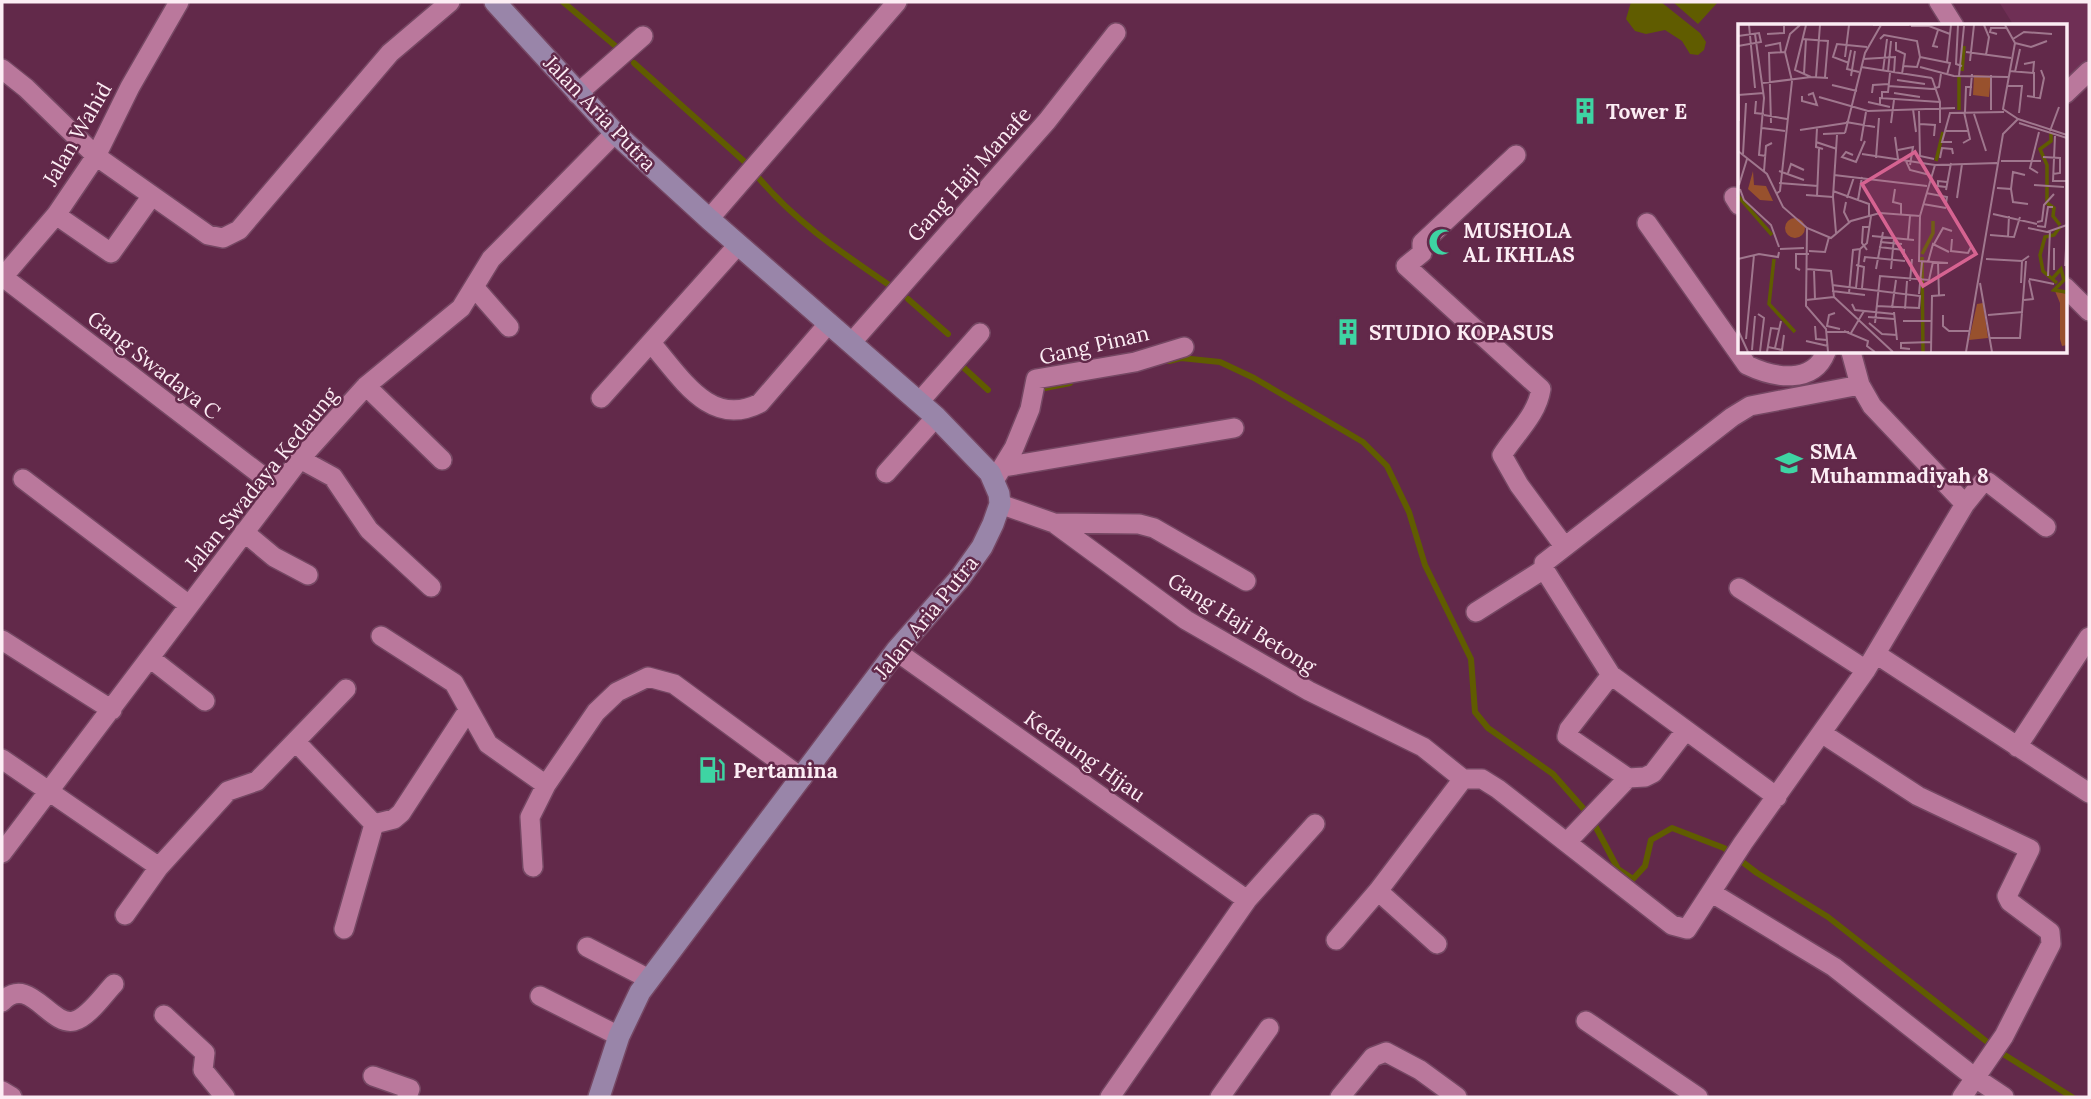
<svg xmlns="http://www.w3.org/2000/svg" width="2091" height="1099" viewBox="0 0 2091 1099" font-family="Lora,serif">
	<rect width="100%" height="100%" fill="#62294a"/>
	<path fill="#6f2f55" d="M1999,2H2089V67L2065,88V26H2014Z"/>
	<path fill="#605c00" d="M1631,2H1661L1700,33L1706,42L1704,50L1698,55L1690,54L1682,41L1665,30L1646,34L1635,31L1626,19Z
		M1673,2H1718L1698,24Z"/>
	<g fill="none" stroke-linecap="round" stroke-linejoin="round">
		<path stroke="#605c00" stroke-width="6" d="M563,2L619,49
			M634,63L746,163
			M758,177C795,222 844,254 892,287
			M908,299L948,334
			M1169,361L1181,358L1220,362L1254,378L1363,442L1387,466L1409,512L1425,565L1471,659L1475,712L1488,728L1553,774L1590,816L1618,869L1633,879L1645,866L1651,840L1672,828L1724,848L1757,873L1828,917L2000,1052L2072,1097
			M963,367L988,390
			M1040,389L1070,383"/>
		<defs>
			<path id="minor" d="M1939,2L1954,26
				M2,69L26,88L96,156L208,235L223,238L239,230L390,53L450,2
				M577,94L643,36
				M2065,94L2089,71
				M1516,155L1422,243V253L1406,266L1541,389C1537,415 1516,433 1502,455L1519,485L1564,546
				M1734,197L1739,205
				M56,215L111,253L151,197
				M709,219L897,2
				M1647,223L1747,365C1774,378 1813,385 1826,352
				M3,277L278,488
				M2,278L56,215L96,156L130,87L179,2
				M474,287L509,327
				M2065,287L2089,311
				M852,342L1047,121L1116,33
				M651,343C681,377 710,429 760,403L829,323
				M1851,352L1860,385L1872,406L1965,504
				M366,386L442,460
				M601,398L738,245
				M920,401L980,333
				M300,459L333,477L369,530L431,587
				M1004,467L1234,428
				M886,473L936,417
				M23,479L189,605
				M995,479L1014,448L1030,409L1036,379L1135,362L1184,347
				M1000,504L1054,523L1186,620L1309,691L1423,747L1463,779
				M1055,523L1139,524L1154,528L1246,581
				M244,532L274,557L308,575
				M1739,588L1866,670
				M1476,612L1544,569
				M381,636L454,683L488,744L546,785L596,712L617,692L648,677L674,684L802,778
				M2,640L112,710
				M896,651L1247,900
				M1876,654L2089,793
				M150,658L205,701
				M1611,675L1569,729L1567,736L1628,778
				M1823,734L1918,796L2030,849L2007,896L2010,902L2050,932L2051,944L2004,1036L1962,1097
				M297,743L374,824L394,819L401,813L467,712
				M2017,747L2089,637
				M2,759L159,867
				M1463,779H1482L1498,789L1672,925L1687,929L1743,843L1866,670L1965,504L1982,483L1988,482L2046,527
				M1777,797L1611,675L1544,569V563L1732,417L1750,406L1860,385
				M1567,842L1628,778L1645,777L1653,773L1686,730
				M2,853L300,459L366,386L461,308L491,259L615,133
				M533,867L530,817L546,785
				M1378,891L1437,944
				M1712,893L1834,967L1974,1077L2004,1097
				M125,915L159,867L228,791L257,781L346,689
				M344,929L374,824
				M1336,940L1378,891L1463,779
				M587,947L649,979
				M540,996L619,1036
				M2,1002C29,973 50,1027 74,1021C89,1017 104,994 114,984
				M164,1015L205,1053L203,1070L225,1097
				M1586,1021L1698,1097
				M373,1076L410,1089L407,1097
				M2,1091L12,1097
				M1110,1097L1247,900L1315,824
				M1220,1097L1269,1028
				M1340,1097L1373,1057L1386,1052L1420,1070L1457,1097"/>
			<path id="secondary" d="M495,2L615,133L709,219L936,417L990,473L999,494L1000,504L993,524L982,547L960,578L896,651L640,992L619,1036L599,1097"/>
		</defs>
		<use href="#minor" stroke="#754763" stroke-width="22"/>
		<use href="#secondary" stroke="#754763" stroke-width="24"/>
		<use href="#minor" stroke="#ba789c" stroke-width="19"/>
		<use href="#secondary" stroke="#9985a9" stroke-width="21"/>
	</g>
	<defs>
		<symbol id="building-bare" viewBox="-9 -9 18 18"><path d="M-4-6H4V6H1V3H-1V6H-4ZM-2.5-4.3h1.7v1.8h-1.7ZM.8-4.3h1.7v1.8H.8ZM-2.5-1h1.7V.8h-1.7ZM.8-1h1.7V.8H.8Z" fill="#3ed4a3" stroke="#62294a" stroke-width="2.5" paint-order="stroke"/></symbol>
		<symbol id="mosque-bare" viewBox="-9 -9 18 18"><path d="M3.5-4.9A6 6 0 1 0 3.5 4.9A5 5 0 1 1 3.5-4.9Z" fill="#3ed4a3" stroke="#62294a" stroke-width="2.5" paint-order="stroke"/></symbol>
		<symbol id="school-bare" viewBox="-9 -9 18 18"><path d="M0-5L7-2L0 1L-7-2ZM-4 1L0 2.5L4 1V4Q0 6-4 4Z" fill="#3ed4a3" stroke="#62294a" stroke-width="2.5" paint-order="stroke"/></symbol>
		<symbol id="fuel-bare" viewBox="-9 -9 18 18"><path d="M-5.5-6h7V0h2V4h1.3V-2.5L3-4.5l.8-.8L6-3V5H2.5V1h-1V6h-7ZM-4.2-4.7v3.2H.2V-4.7Z" fill="#3ed4a3" stroke="#62294a" stroke-width="2.5" paint-order="stroke"/></symbol>
	</defs>
	<g fill-rule="evenodd">
		<use href="#building-bare" x="1566" y="92" width="38" height="38"/>
		<use href="#mosque-bare" x="1423" y="223" width="38" height="38"/>
		<use href="#building-bare" x="1329" y="313" width="38" height="38"/>
		<use href="#school-bare" x="1770" y="444" width="38" height="38"/>
		<use href="#fuel-bare" x="693" y="751" width="38" height="38"/>
	</g>
	<g text-anchor="middle" dominant-baseline="central" stroke-width="5" stroke-linejoin="round" paint-order="stroke">
		<g font-size="21" font-weight="bold" fill="#fcedf4" stroke="#62294a" text-anchor="start">
			<text x="1606" y="111">Tower E</text>
			<text x="1463" y="230">MUSHOLA<tspan x="1463" dy="24">AL IKHLAS</tspan></text>
			<text x="1369" y="332">STUDIO KOPASUS</text>
			<text x="1810" y="451">SMA<tspan x="1810" dy="24">Muhammadiyah 8</tspan></text>
			<text x="733" y="770">Pertamina</text>
		</g>
		<g font-size="21" fill="#fcedf4" stroke="#62294a">
			<text transform="translate(600 113) rotate(46)">Jalan Aria Putra</text>
			<text transform="translate(77 134) rotate(-60)">Jalan Wahid</text>
			<text transform="translate(969 174) rotate(-48)">Gang Haji Manafe</text>
			<text transform="translate(1094 345) rotate(-13)">Gang Pinan</text>
			<text transform="translate(154 365) rotate(38)">Gang Swadaya C</text>
			<text transform="translate(261 479) rotate(-51)">Jalan Swadaya Kedaung</text>
			<text transform="translate(926 617) rotate(-51)">Jalan Aria Putra</text>
			<text transform="translate(1242 623) rotate(32)">Gang Haji Betong</text>
			<text transform="translate(1085 756) rotate(35)">Kedaung Hijau</text>
		</g>
	</g>
	<g transform="translate(1738 24)">
		<rect width="329" height="329" fill="#62294a"/>
		<path d="M236,51L253,52L251,73L235,71ZM317,267L329,270V321L324,322L322,315V279Z" fill="#98512d"/>
		<path d="M15,147L16,161L28,162L35,177L22,176L10,165Z" fill="#98512d"/>
		<path d="M47 204a10 10 0 1 1 20 0a10 10 0 1 1-20 0ZM245,279L250,314L231,316L239,280Z" fill="#98512d"/>
		<path fill="none" stroke="#605c00" stroke-width="3.5" d="M224,47L226,22M221,86V53M313,109V117L302,125L309,141V179L316,184L315,192L322,201M198,137L205,108M0,172L34,211M184,230L195,209V197M184,233L185,328M36,235L31,280L57,308M314,255L323,245L326,256L316,266L328,268M319,259L305,247L302,231L307,213L316,211L322,203"/>
		<path fill="none" stroke="#a0778e" stroke-width="2" d="M11,1L17,64M68,1L57,46L73,53L90,54M135,1H171M220,1L218,40L224,42M246,1L251,13L248,31M267,1L277,19L265,85L280,95M173,2H191L212,10M17,10L26,74L21,131L28,132M29,10L46,9V2M259,10L252,8L253,4H269M0,12L21,9L23,18L0,22M64,15L90,17L87,53M142,15L146,11L179,17L182,33M275,15L286,8L314,10M158,18V26L167,30L164,50M277,19L293,23L309,17M27,22L42,19L43,28M200,23L195,22L200,6M113,26L109,45L121,48M228,28L273,34M107,33L111,1M182,33L212,39L209,51M125,35L157,33L156,49M232,37L236,1M209,38L213,1M111,39L95,33L99,20L129,23M165,42L179,43L182,33M123,43L194,54M182,43L216,52L270,53M145,47L149,15M271,47L295,49L296,38L286,40M150,48L153,17M277,48L282,25M296,48V74M66,50L68,15M113,52L117,27M221,52L226,2M78,53L82,1M194,54L202,78V99M159,56L187,60M54,57L47,28L52,10L62,1M25,59L73,53M94,61L119,67M150,62L194,65L201,63L203,50M269,62H284L281,89M134,69L135,61L151,60M156,69L182,73M0,71L26,69M64,72V77L79,81L75,69L70,71M232,72L234,50M289,72L302,74L306,54L303,46M81,73L130,87L217,84M144,74V68H150L152,49M18,77L17,89L26,90M130,78L152,83M142,81V74L202,78M175,85L178,108M253,86V51M181,87L182,132L196,135M227,88L228,63H234M236,90L248,127M26,91L49,95M1,97V71M108,98L137,103M33,99L31,29L47,28M153,99L156,76M281,99L329,114M182,100L197,101L196,112M24,104L47,107M79,104L78,123L85,125M62,106L108,99M208,107H230M312,107L321,83M107,109L127,29L143,1M85,110L107,109M317,112L315,157H329M157,113L160,135M123,117L128,88M78,118L99,125M214,118H204L212,89L266,88M225,119L232,115L226,88M160,126L175,123L172,141M0,127L29,150L45,183L69,204L93,214L113,197L142,189L182,192L197,141L259,139M5,130L8,79M124,130L197,141M115,131L108,128L104,133L118,138L127,117M305,133L322,134V149L315,150M138,134L141,94M202,134L204,124L214,125L215,130M168,137L172,146L192,151M263,137H303M26,147L28,122L34,119M41,147L66,156M50,149L53,140L66,146M300,149L292,144L301,108M96,151L189,162M41,159L80,162M1,161L9,135M296,161L326,163M208,163L200,162V157L209,158M259,164L273,165L275,178L290,180M2,165L6,176L33,201L41,223M157,165L155,178L163,180V190M273,165L275,148L287,151M208,166L213,139M95,167L131,180V192M188,169L209,173L208,179M38,170L42,167L54,57M68,171L95,173M79,172L81,125M109,174L116,153M219,174L224,140M120,176L124,153M108,178L106,188L111,198M185,180L208,184M255,190L299,200M182,192L181,237L210,239M299,198L304,197L306,181L316,170M299,202L307,203L310,183H315M69,204L68,282L88,305L90,328M290,204L309,208L329,201M98,209L95,173L99,111M252,211L276,213L282,193M134,212L176,216M270,213L271,192M170,215L172,192M214,215L213,227L230,229L234,221M142,218L164,220M196,220L205,204L214,207M141,223L166,226V233M42,225L66,224M129,226L124,219L125,203H132M71,227L87,228L91,213M0,235L21,230L40,233L41,228M248,235L284,237L291,232M126,238L127,233L167,237M190,238L195,220L211,228M200,239L201,271M118,241L126,243L124,264M327,242L329,208M69,245L93,247L96,273L155,328M138,245L145,208M153,245L156,214M62,246L58,244V230H71M76,246L77,276M316,246V224M310,252L312,206M291,255L316,260M172,257L174,235M242,259L254,328M283,259L284,237M94,261L182,272L181,284L138,282M118,264L122,225L129,219L133,192M94,267L127,271M111,269L115,226L122,225M181,270L184,238M68,276L96,273M286,276L295,275L291,256M114,280L117,286L156,290M154,284L158,256M167,285L169,257M156,288L159,316M97,289L91,291L89,302L102,305M20,290L26,294L22,328M205,291V302L211,307H231M250,291L285,288M130,293L156,295M165,297H194M131,299L144,310L159,311M137,299L142,252L191,256L195,238M77,302L78,315L89,316M0,306L10,328M106,307L130,317L129,322L137,328M88,308H111M113,309L126,287M252,314H282L288,237M8,315L16,231M68,317L90,322M30,323L44,326L46,311M37,324L43,297M172,325L163,324V319L194,318M14,326L17,292M29,328L33,304L41,305M193,328L194,272L207,271M228,328L265,110L280,95L329,111"/>
		<path fill="#d66391" fill-opacity="0.15" stroke="#d66391" stroke-width="3.5" d="M177,128L238,230L185,262L124,160Z"/>
		<rect width="329" height="329" fill="none" stroke="#fcedf4" stroke-width="3.5"/>
	</g>
	<rect width="2091" height="1099" fill="none" stroke="#fcedf4" stroke-width="7"/>
</svg>
